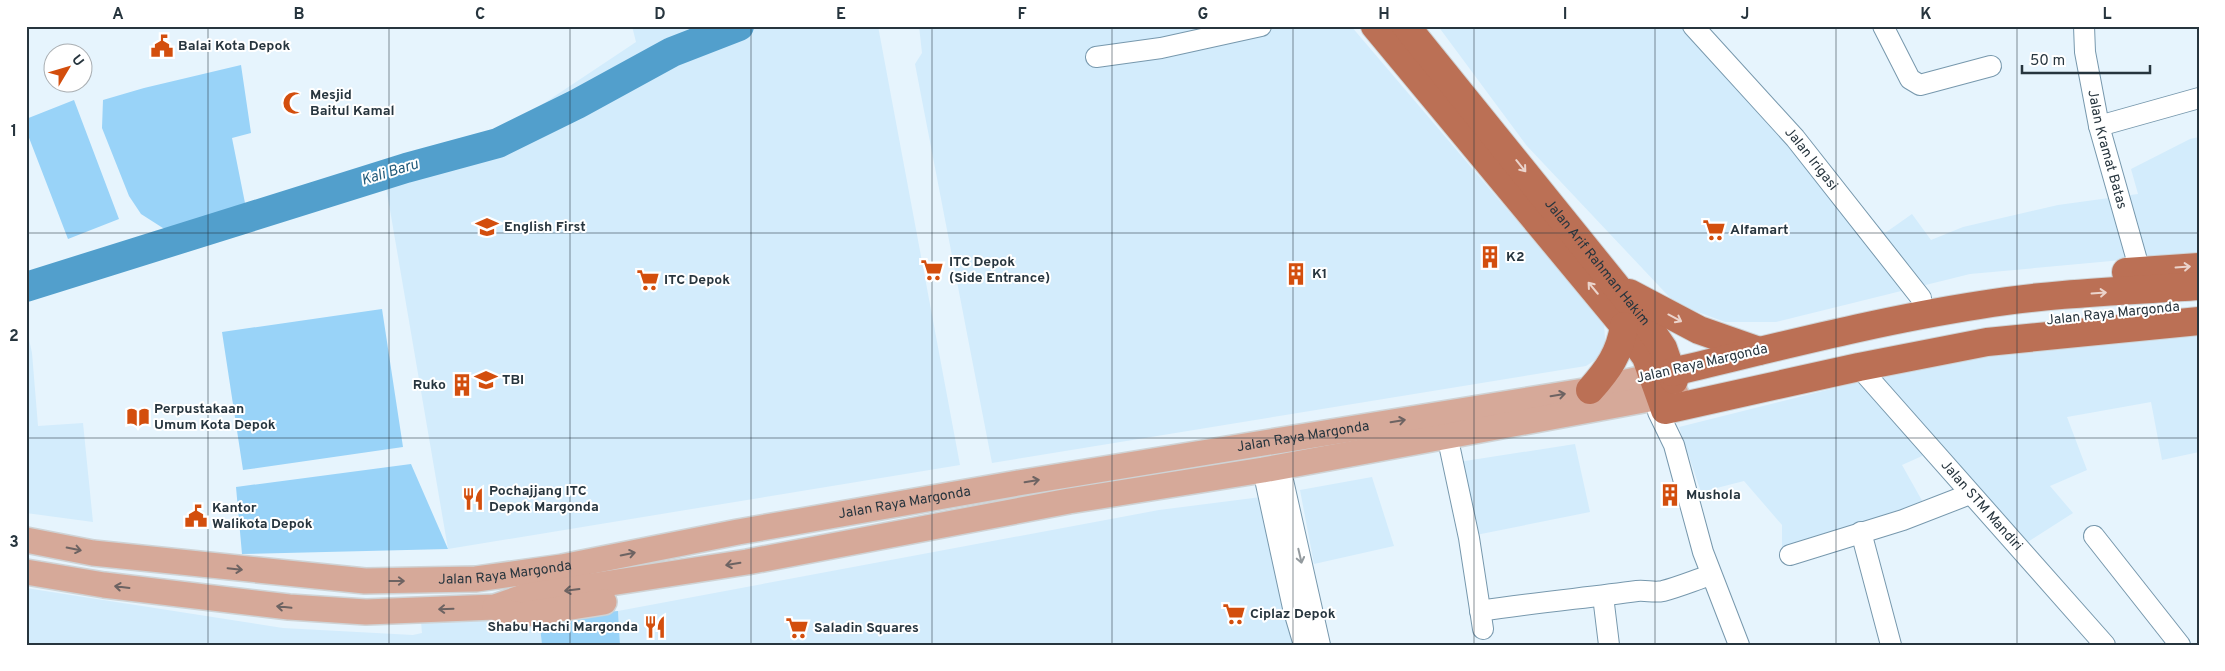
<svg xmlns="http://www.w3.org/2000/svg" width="2225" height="671" viewBox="0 0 2225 671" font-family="Overpass,sans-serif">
	<rect width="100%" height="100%" fill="#e6f4fd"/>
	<path fill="#d3ecfc" d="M632,26H878L960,465L448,549L383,169L459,160L636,42Z
		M919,26H1351L1604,323L1606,353L1586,366L992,463L915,64L922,53Z
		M1438,26H1695L1885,233L1912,214L1931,240L1963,227L2058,205L2138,194L2131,169L2190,139L2199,137V253L1970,274L1776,322H1725L1676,304L1527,146Z
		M26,326L32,353L38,426L83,423L93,522L26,513Z
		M2199,332V452L2162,460L2151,402L2067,417L2087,470L2050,486L2073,513L2026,543L1940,448L1902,465L1929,513L1782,555V525L1744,481L1701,492L1679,427L1978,352Z
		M1575,444L1590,512L1471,536L1452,463Z
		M1372,477L1394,546L1314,564L1300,490Z
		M1269,496L1307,645H620L618,611L1159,510Z
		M26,588L283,628L413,635L422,633L421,622L539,617L542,645H26Z"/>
	<path fill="#99d3f8" d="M241,65L251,133L232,138L246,208L178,231L166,230L141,214L129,196L102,128L103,100L144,88Z
		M74,100L119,219L68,239L26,130V119Z
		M382,309L403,447L243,470L222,332Z
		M411,464L448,549L242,554L236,487Z
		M618,611L620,645H542L539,617Z"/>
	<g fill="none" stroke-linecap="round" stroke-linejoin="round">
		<path stroke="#529fcc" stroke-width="30" d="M26,287L406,168L498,143L577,104L672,52L739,26"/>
		<defs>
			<g id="minor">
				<path id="s1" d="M1693,26L1795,138L1921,298"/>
				<path d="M1883,26L1910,79L1920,85L1991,66"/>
				<path id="s2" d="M2084,26L2085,52L2099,126L2140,271"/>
				<path d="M1096,57L1161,48L1261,26"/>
				<path d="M2099,126L2199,98"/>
				<path id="s3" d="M1859,367L2105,645"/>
				<path d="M1658,412L1674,445L1703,552L1739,645"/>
				<path d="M1450,449L1469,538L1483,629"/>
				<path d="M1280,467L1320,645"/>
				<path d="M1263,470L1293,608L1304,645"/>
				<path d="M1861,532L1891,645"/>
				<path d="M2094,536L2180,645"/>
				<path d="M1790,555L1903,520L1970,494"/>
				<path d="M1603,596L1609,645"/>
				<path d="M1480,611C1532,603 1585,598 1637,591C1646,590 1654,593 1663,591C1679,587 1695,580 1711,575"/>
			</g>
			<g id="major">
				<path id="s4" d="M26,540L93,553L365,581L476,579L562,567L738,532L1018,483L1590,390L1672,372"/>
				<path d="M26,572L104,585L179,594L289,607L366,612L495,607L526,596L747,562L1069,501L1263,470L1676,394"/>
				<path d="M495,607L509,613L521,615L604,602"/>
			</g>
			<g id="highway">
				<path d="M1375,26L1624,326L1646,357L1665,410L1859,367L1987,342L2199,321"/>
				<path id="s5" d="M1406,26L1646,323L1663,348L1674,380"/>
				<path d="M2126,272L2199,267"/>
				<path d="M1629,293L1699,330L1759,351"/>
				<path d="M1672,372C1774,348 1876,321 1980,305C2052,293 2126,291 2199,286"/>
				<path d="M1590,390C1608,370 1620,353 1624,326"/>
			</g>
		</defs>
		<use href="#minor" stroke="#7798ad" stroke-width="22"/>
		<use href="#major" stroke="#cfd3d5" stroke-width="28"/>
		<use href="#highway" stroke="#cfd3d5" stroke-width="30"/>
		<use href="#minor" stroke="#fff" stroke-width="20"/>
		<use href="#major" stroke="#d6a999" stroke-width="25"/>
		<use href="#highway" stroke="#bb7055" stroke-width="28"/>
	</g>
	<defs><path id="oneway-shaft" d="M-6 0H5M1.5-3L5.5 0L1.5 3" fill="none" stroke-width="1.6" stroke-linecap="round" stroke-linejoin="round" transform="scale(1.25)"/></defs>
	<g stroke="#ebd4cc">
		<use href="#oneway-shaft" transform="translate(1521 166) rotate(51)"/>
		<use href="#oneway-shaft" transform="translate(2183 267) rotate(-4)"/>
		<use href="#oneway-shaft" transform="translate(1593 288) rotate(-130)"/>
		<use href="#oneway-shaft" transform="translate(2099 293) rotate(-4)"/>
		<use href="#oneway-shaft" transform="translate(1675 318) rotate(28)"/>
	</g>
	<g stroke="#6d6362">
		<use href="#oneway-shaft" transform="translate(1558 395) rotate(-9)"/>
		<use href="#oneway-shaft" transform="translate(1398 421) rotate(-9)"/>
		<use href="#oneway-shaft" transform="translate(1032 481) rotate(-9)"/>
		<use href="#oneway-shaft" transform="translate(74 549) rotate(11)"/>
		<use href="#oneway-shaft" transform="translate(628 554) rotate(-11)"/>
		<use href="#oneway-shaft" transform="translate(733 564) rotate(171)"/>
		<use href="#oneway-shaft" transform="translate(235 569) rotate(6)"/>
		<use href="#oneway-shaft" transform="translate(397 581)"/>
		<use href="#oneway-shaft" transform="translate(122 587) rotate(-173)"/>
		<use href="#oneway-shaft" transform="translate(572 590) rotate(173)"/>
		<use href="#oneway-shaft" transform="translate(284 607) rotate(-174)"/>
		<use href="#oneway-shaft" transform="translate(446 609) rotate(178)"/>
	</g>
	<use stroke="#939a9e" href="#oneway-shaft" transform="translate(1300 556) rotate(77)"/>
	<path fill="none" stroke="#27353e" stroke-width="1" stroke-opacity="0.55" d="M208,26V645M389,26V645M570,26V645M751,26V645M932,26V645M1112,26V645M1293,26V645M1474,26V645M1655,26V645M1836,26V645M2017,26V645M26,233H2199M26,438H2199"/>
	<defs>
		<symbol id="civic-bare" viewBox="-9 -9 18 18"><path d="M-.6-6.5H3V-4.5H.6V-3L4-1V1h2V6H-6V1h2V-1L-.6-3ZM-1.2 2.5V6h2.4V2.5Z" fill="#d34e0d" stroke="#fff" stroke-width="2.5" paint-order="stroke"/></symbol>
		<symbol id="mosque-bare" viewBox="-9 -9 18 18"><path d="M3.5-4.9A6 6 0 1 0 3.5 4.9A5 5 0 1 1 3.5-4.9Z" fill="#d34e0d" stroke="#fff" stroke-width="2.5" paint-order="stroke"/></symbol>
		<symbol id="school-bare" viewBox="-9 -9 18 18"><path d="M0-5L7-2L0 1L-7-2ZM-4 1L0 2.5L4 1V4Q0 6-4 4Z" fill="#d34e0d" stroke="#fff" stroke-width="2.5" paint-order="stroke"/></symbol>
		<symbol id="supermarket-bare" viewBox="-9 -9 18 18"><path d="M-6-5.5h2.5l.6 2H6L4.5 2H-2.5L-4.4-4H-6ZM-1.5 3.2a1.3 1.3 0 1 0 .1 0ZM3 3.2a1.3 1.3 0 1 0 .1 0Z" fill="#d34e0d" stroke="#fff" stroke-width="2.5" paint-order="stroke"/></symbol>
		<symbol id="building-bare" viewBox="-9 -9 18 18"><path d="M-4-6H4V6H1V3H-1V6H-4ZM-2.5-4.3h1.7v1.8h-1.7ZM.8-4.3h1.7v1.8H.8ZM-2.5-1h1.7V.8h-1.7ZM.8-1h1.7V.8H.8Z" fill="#d34e0d" stroke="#fff" stroke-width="2.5" paint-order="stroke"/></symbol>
		<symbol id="library-bare" viewBox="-9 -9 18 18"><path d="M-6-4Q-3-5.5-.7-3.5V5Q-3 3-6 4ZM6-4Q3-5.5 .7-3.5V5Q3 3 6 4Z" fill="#d34e0d" stroke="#fff" stroke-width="2.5" paint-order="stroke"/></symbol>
		<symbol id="restaurant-bare" viewBox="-9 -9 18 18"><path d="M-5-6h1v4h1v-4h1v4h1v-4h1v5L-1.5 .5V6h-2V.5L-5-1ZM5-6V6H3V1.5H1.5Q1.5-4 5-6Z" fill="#d34e0d" stroke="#fff" stroke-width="2.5" paint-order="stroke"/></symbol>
	</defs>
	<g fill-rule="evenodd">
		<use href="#civic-bare" x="146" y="30" width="32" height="32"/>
		<use href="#mosque-bare" x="278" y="87" width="32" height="32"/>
		<use href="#school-bare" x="471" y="211" width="32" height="32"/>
		<use href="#supermarket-bare" x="1698" y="214" width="32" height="32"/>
		<use href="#building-bare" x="1474" y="241" width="32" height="32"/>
		<use href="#supermarket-bare" x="916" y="254" width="32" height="32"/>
		<use href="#building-bare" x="1280" y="258" width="32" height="32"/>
		<use href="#supermarket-bare" x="632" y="264" width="32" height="32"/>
		<use href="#school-bare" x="470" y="364" width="32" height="32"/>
		<use href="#building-bare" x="446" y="369" width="32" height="32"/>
		<use href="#library-bare" x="122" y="401" width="32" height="32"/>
		<use href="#building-bare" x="1654" y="479" width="32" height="32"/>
		<use href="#restaurant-bare" x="457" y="483" width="32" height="32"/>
		<use href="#civic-bare" x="180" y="500" width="32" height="32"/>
		<use href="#supermarket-bare" x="1218" y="598" width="32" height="32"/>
		<use href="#restaurant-bare" x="639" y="611" width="32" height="32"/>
		<use href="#supermarket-bare" x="781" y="612" width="32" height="32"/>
	</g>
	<g text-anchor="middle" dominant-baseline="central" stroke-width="4" stroke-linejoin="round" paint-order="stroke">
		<g font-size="14" font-weight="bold" fill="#27353e" stroke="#fff" text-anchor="start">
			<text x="178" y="46">Balai Kota Depok</text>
			<text x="310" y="95">Mesjid<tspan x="310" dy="16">Baitul Kamal</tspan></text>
			<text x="504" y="227">English First</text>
			<text x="1730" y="230">Alfamart</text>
			<text x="1506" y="257">K2</text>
			<text x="949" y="262">ITC Depok<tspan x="949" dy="16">(Side Entrance)</tspan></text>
			<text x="1312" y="274">K1</text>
			<text x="664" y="280">ITC Depok</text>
			<text x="502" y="380">TBI</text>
			<text x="446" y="385" text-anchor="end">Ruko</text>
			<text x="154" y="409">Perpustakaan<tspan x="154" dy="16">Umum Kota Depok</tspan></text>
			<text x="489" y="491">Pochajjang ITC<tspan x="489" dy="16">Depok Margonda</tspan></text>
			<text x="1686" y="495">Mushola</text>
			<text x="212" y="508">Kantor<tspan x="212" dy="16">Walikota Depok</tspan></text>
			<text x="1250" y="614">Ciplaz Depok</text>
			<text x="638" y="627" text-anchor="end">Shabu Hachi Margonda</text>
			<text x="814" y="628">Saladin Squares</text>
		</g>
		<g font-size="14" fill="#27353e" stroke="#fff">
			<text stroke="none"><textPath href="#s2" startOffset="126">Jalan Kramat Batas</textPath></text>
			<text stroke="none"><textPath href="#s1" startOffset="178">Jalan Irigasi</textPath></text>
			<text stroke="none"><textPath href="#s5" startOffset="304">Jalan Arif Rahman Hakim</textPath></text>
			<text transform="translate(2113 314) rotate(-6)">Jalan Raya Margonda</text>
			<text transform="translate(1702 364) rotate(-13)">Jalan Raya Margonda</text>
			<text stroke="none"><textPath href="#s4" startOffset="1292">Jalan Raya Margonda</textPath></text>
			<text stroke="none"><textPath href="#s4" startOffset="888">Jalan Raya Margonda</textPath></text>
			<text stroke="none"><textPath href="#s3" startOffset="185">Jalan STM Mandiri</textPath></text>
			<text stroke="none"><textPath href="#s4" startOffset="482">Jalan Raya Margonda</textPath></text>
		</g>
		<g font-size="15" font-style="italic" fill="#225b7b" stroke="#fff">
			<text transform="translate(390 173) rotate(-17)">Kali Baru</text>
		</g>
	</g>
	<rect width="2225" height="671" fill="none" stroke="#ffffff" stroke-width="55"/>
	<g transform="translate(68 68) rotate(52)"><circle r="24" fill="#ffffff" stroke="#a9aeb2"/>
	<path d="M0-4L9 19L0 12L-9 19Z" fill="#d34e0d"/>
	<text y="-8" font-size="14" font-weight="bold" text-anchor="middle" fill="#27353e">U</text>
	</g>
	<path d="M2022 65v8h128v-8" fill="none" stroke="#27353e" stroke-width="2.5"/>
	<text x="2030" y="65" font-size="15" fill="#27353e" stroke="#ffffff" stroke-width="4" paint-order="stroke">50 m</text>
	<rect x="28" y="28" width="2170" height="616" fill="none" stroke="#27353e" stroke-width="2"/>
	<g font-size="16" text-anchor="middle" font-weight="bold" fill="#27353e">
		<text x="118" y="19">A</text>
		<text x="299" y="19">B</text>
		<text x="480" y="19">C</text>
		<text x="660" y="19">D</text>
		<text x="841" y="19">E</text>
		<text x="1022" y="19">F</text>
		<text x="1203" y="19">G</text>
		<text x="1384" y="19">H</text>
		<text x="1565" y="19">I</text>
		<text x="1745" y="19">J</text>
		<text x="1926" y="19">K</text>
		<text x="2107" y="19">L</text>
		<text x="14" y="136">1</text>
		<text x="14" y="341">2</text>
		<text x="14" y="547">3</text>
	</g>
</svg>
